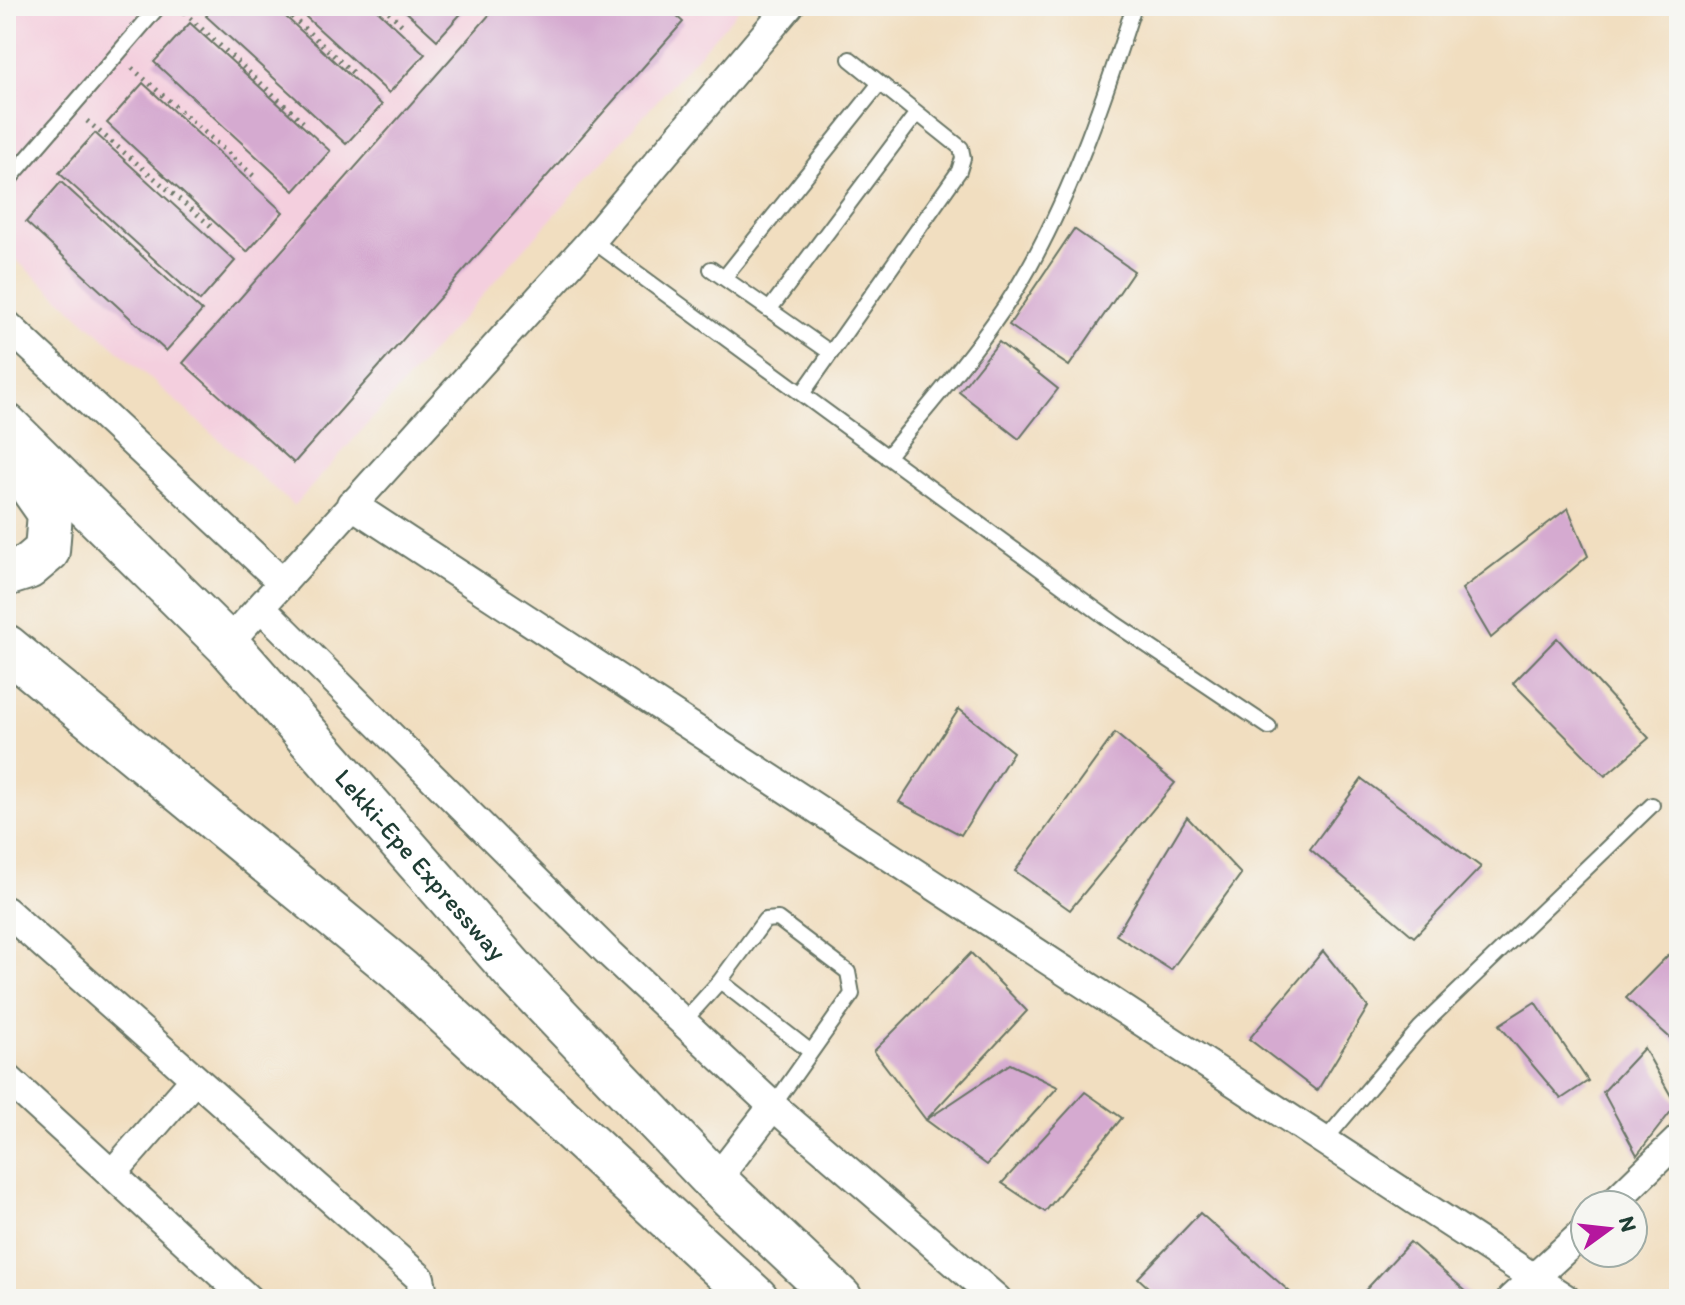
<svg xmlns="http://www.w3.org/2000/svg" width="1685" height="1305" viewBox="0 0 1685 1305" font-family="Itim,sans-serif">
	<rect width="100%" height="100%" fill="#f6f6f2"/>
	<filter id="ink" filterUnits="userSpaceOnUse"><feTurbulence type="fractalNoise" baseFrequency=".0125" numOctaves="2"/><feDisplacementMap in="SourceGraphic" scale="16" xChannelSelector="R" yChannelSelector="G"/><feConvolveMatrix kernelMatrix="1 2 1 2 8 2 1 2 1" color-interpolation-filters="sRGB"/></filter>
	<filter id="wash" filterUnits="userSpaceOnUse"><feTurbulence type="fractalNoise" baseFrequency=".006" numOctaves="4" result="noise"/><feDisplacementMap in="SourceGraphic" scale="32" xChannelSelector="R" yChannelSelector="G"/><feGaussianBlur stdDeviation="1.8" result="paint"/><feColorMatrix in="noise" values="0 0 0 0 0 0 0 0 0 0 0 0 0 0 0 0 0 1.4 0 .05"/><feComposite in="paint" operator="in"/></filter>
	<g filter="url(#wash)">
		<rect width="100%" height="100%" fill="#f1dec0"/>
		<path fill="#f4cfde" d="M6,6H742L294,506L6,251Z"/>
		<g id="blocks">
			<path fill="#d5aad0" d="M215,6H274L382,105L346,144L206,16Z
				M294,6H373L425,54L389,93Z
				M400,6H468L437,40Z
				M497,6H665L683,22L294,463L183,363Z
				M190,23L330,151L294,191L154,62Z
				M143,83L283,212L247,252L107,123Z
				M95,133L235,261L200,301L59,173Z
				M61,182L202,311L166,351L26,222Z
				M1074,229L1134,271L1069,366L1009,325Z
				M999,342L1058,389L1019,439L959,392Z
				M1568,508L1588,556L1491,638L1462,589Z
				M1557,638L1649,738L1605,776L1513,683Z
				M959,709L1013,752L961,835L899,802Z
				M1115,733L1175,783L1070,910L1015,871Z
				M1362,779L1481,867L1414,937L1310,849Z
				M1187,817L1241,874L1171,970L1116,935Z
				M1679,944V1046L1626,998Z
				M1323,951L1368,1007L1317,1091L1249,1039Z
				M971,953L1027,1011L926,1120L874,1051Z
				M1535,1002L1588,1081L1561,1099L1499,1025Z
				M1644,1048L1676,1105L1637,1155L1603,1092Z
				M1010,1064L1058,1087L987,1165L926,1120Z
				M1085,1092L1122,1118L1045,1212L1002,1183Z
				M1200,1213L1298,1299H1161L1138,1278Z
				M1410,1242L1469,1294L1464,1299H1366L1361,1295Z"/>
		</g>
	</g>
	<g filter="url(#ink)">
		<use href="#blocks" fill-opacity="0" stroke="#687565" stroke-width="2"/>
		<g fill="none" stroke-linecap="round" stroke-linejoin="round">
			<defs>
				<path id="service" d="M6,17V24
					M6,183L159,6
					M592,240L1114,623L1269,727
					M711,269L831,353
					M724,278L880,83
					M769,310L917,113
					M802,394L959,171L963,158L961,148L850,59
					M887,457C936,396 991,336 1030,266C1075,184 1105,96 1134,6
					M720,981L811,1052
					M683,1022L720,981L765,920L778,919L848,972L852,994L773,1106
					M1325,1140L1420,1028L1652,805"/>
				<path id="minor" d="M6,324L283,583
					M351,504L1566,1299
					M261,607L606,950L773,1106L997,1299
					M227,644L592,240L789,6
					M6,911L420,1278L424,1299
					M6,1077L248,1299
					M112,1174L195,1079
					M715,1181L773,1106
					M1611,1205L1679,1139
					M1511,1299L1585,1231"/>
				<g id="trunk">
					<path id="s1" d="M6,426L227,644L515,972L715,1181L840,1299"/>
					<path d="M6,574L28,567L47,551L50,513L29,483L9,465"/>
					<path d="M6,647L399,970L756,1299"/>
				</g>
			</defs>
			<use href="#service" stroke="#687565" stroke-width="18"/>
			<use href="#minor" stroke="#687565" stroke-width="32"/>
			<use href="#trunk" stroke="#687565" stroke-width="48"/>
			<path stroke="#687565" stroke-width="5" stroke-dasharray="2 6" stroke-linecap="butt" d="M280,6L354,74
				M383,6L405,28
				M178,7L303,122
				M132,68L256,178
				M87,121L212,227"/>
			<use href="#service" stroke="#fff" stroke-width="14"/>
			<use href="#minor" stroke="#fff" stroke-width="28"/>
			<use href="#trunk" stroke="#fff" stroke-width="44"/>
		</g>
	</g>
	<g text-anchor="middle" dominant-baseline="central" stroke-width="7" stroke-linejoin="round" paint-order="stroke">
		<g font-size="26" fill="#1f3d34" stroke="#f6f6f2">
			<text stroke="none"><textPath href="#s1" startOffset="604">Lekki-Epe Expressway</textPath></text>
		</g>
	</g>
	<rect width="1685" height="1305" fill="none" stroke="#f6f6f2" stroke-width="32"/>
	<g transform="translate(1609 1229) rotate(75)"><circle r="38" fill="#f6f6f2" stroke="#a0aca6" stroke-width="2"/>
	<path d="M0-6L14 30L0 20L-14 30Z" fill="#b5179e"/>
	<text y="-12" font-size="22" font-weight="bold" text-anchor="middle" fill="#1f3d34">N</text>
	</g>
</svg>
